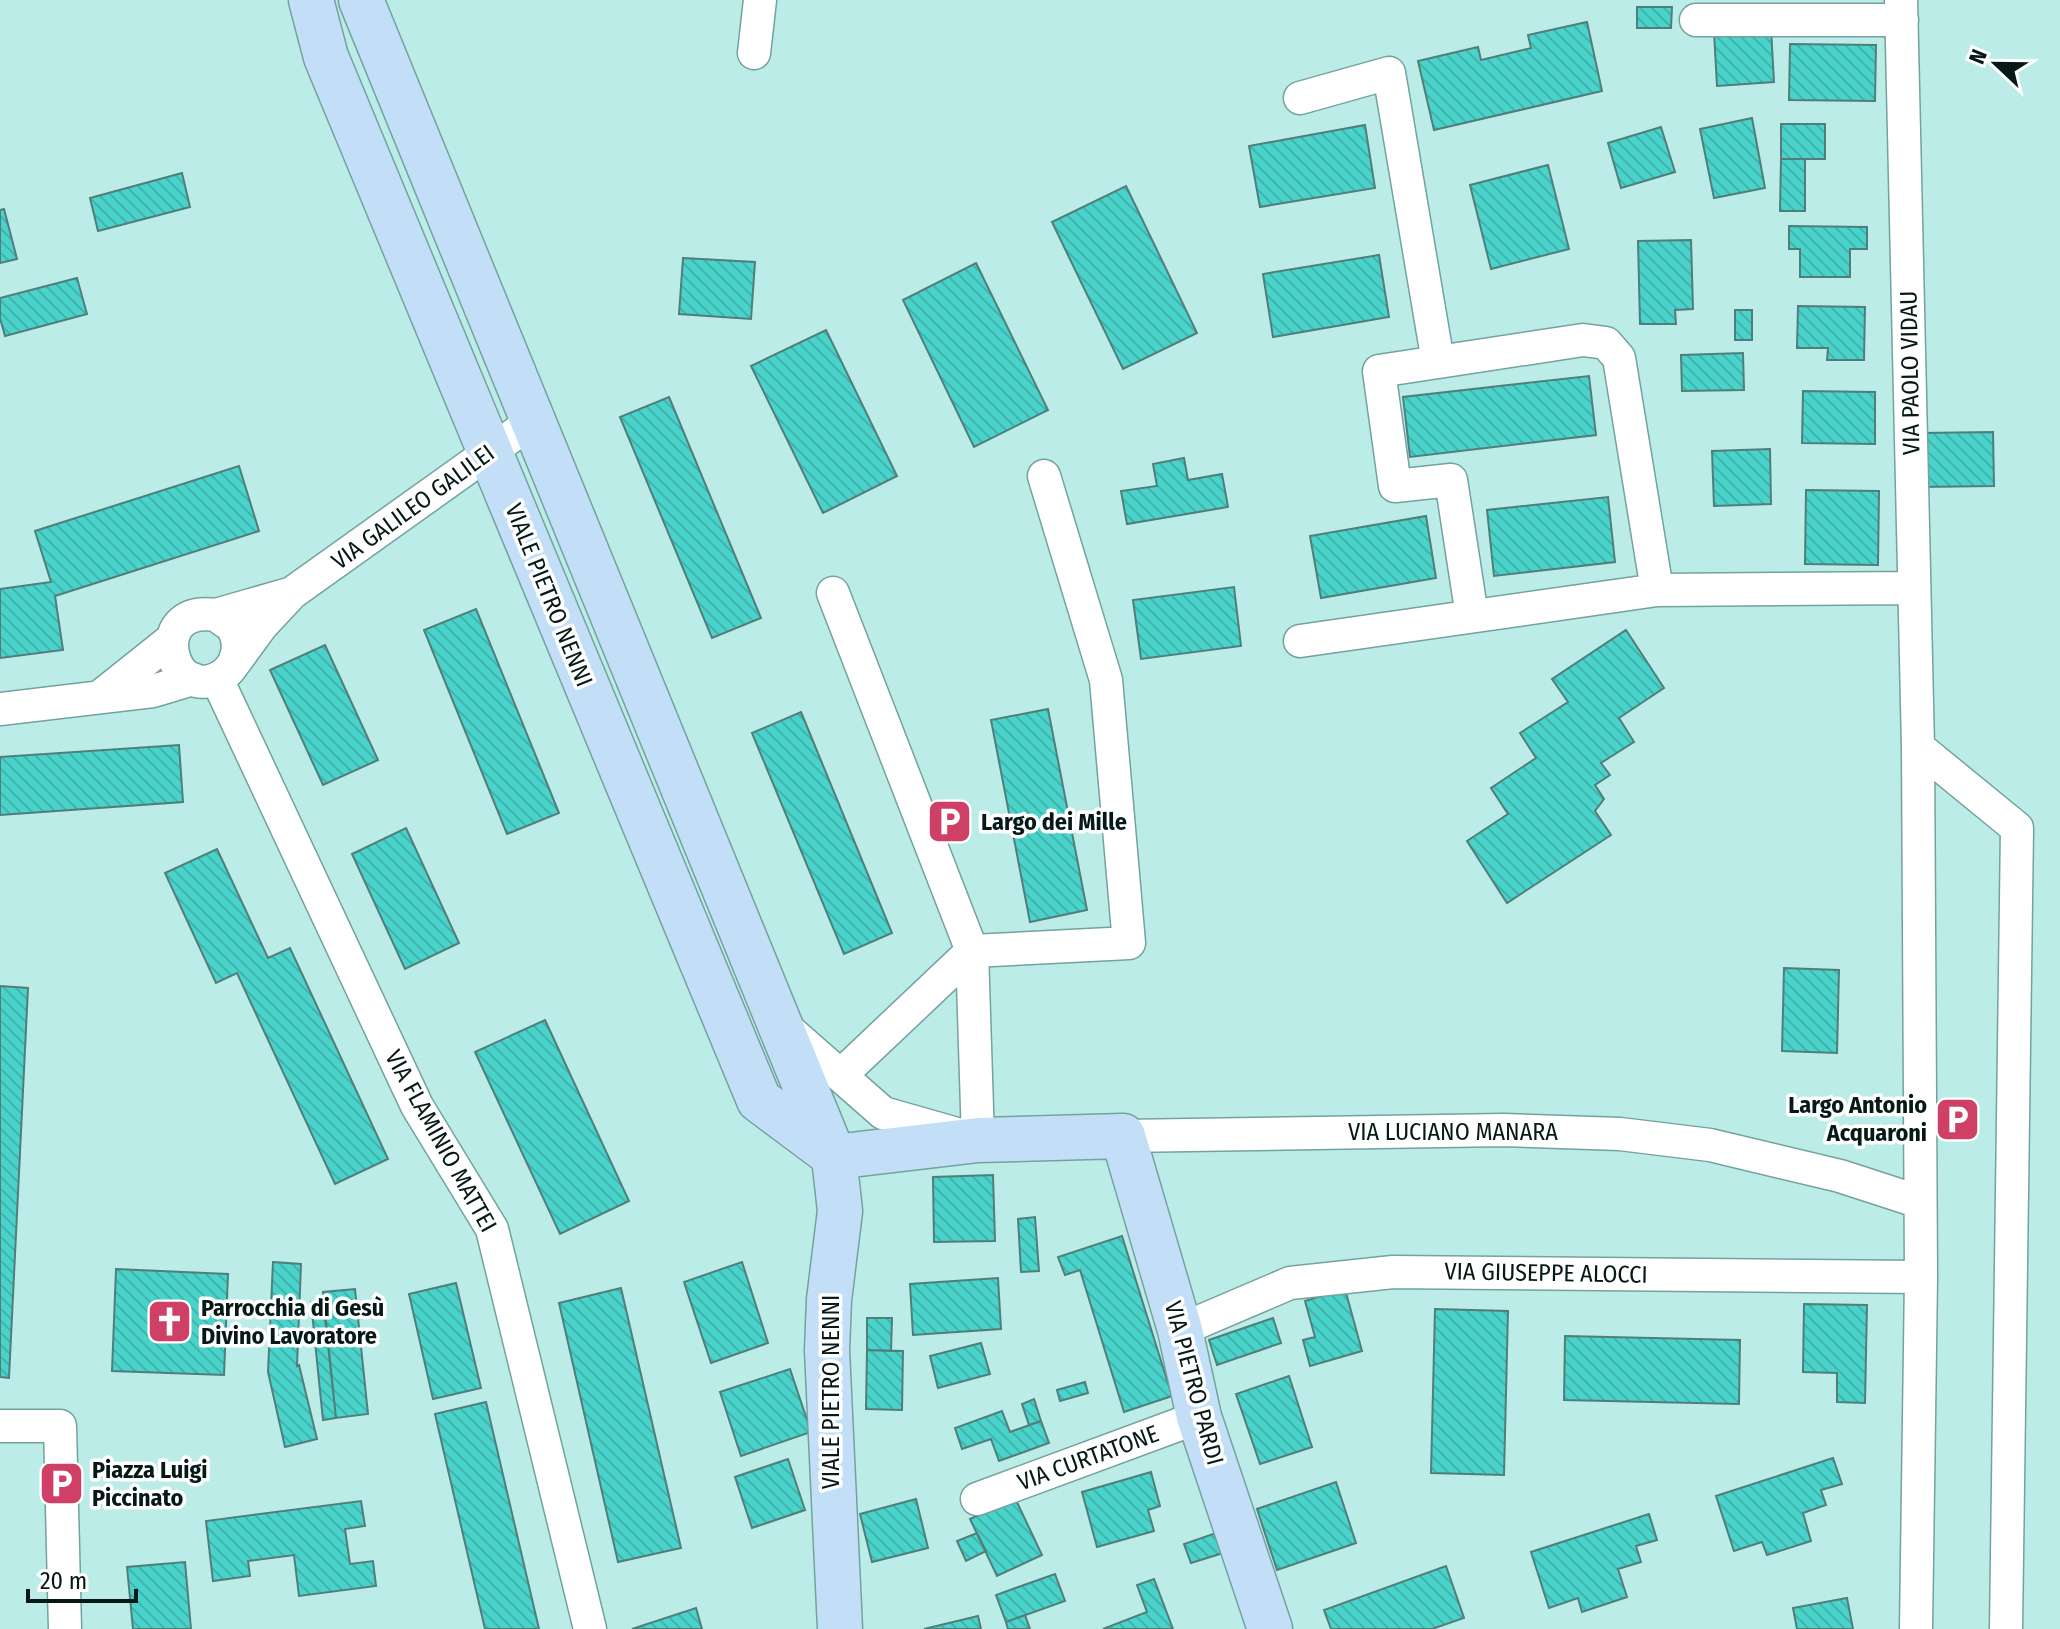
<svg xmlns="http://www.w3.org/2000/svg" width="2060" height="1629" viewBox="0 0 2060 1629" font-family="'Fira Sans Condensed',sans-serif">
	<defs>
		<pattern id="building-back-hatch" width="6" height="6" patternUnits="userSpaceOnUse" patternTransform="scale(2)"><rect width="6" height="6" fill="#4ad3ca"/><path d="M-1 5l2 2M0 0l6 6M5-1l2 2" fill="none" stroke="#3fb5ad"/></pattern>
	</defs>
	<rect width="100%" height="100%" fill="#bcece8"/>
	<path fill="url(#building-back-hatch)" stroke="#517e7a" stroke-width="2" d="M1637,7H1672L1671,28H1637Z
		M1587,22L1602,91L1434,130L1418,61L1478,47L1481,60L1531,48L1528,35Z
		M1771,29L1774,82L1717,86L1714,32Z
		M1790,44L1876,45L1875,101L1789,100Z
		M1752,118L1765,188L1714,198L1700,129Z
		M1781,124H1825V159H1781Z
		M1365,125L1375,188L1260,207L1249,146Z
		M1661,127L1675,172L1621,188L1608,143Z
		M1781,159H1805V211H1780Z
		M1548,165L1569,249L1491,269L1470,185Z
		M182,173L190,207L98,231L90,198Z
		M1126,186L1197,333L1123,369L1052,222Z
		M4,209L17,259L0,263V210Z
		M1789,226L1867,227V249H1850V277H1800V249H1789Z
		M1691,240L1693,309L1675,310L1676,324H1640L1638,241Z
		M1379,255L1389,317L1273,337L1263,274Z
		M683,258L755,262L751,319L679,314Z
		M976,263L1048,410L974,447L903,300Z
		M77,278L87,314L5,336L0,318V298Z
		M1798,306L1865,307L1864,360H1827L1828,348H1797Z
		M1735,310H1752V340H1735Z
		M826,330L897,476L823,513L751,366Z
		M1743,353L1744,390L1682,391L1681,355Z
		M1589,376L1596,435L1410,457L1403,397Z
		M1803,391L1875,392V444L1802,443Z
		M669,397L761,618L712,638L620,417Z
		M1993,432L1994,486L1921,487L1920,433Z
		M1770,449L1771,504L1714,506L1712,451Z
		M1184,458L1188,480L1222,474L1228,507L1127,524L1121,491L1157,486L1153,464Z
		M239,466L259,531L55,596L63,650L0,658V589L51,582L35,531Z
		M1806,490L1879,491L1878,565L1805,564Z
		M1608,497L1615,562L1494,576L1487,510Z
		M1426,516L1436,578L1321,598L1310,536Z
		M1234,587L1241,646L1141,659L1133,600Z
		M476,609L559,813L507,834L424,630Z
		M1626,630L1664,688L1619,718L1634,742L1601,763L1610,775L1595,785L1604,799L1595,811L1611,835L1507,903L1467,841L1508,814L1491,788L1536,758L1520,733L1568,702L1552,679Z
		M325,645L378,760L323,785L270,670Z
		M1048,709L1087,910L1030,922L991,720Z
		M801,712L892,933L844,954L752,733Z
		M179,745L183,802L0,815V757Z
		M406,828L459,943L405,969L352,854Z
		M217,849L268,958L290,948L388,1159L335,1184L237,973L216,983L165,873Z
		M1784,968L1839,970L1837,1053L1782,1051Z
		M0,986L28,988L9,1378L0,1377Z
		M545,1020L629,1201L560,1234L475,1052Z
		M993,1175L995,1241L934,1242L933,1177Z
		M1035,1217L1039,1271L1021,1272L1018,1219Z
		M1122,1236L1172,1396L1124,1412L1080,1270L1065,1275L1058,1257Z
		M273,1262L301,1264L297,1366L299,1365L317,1439L285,1447L268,1372Z
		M742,1262L768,1343L711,1363L684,1282Z
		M116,1269L228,1274L224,1375L112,1371Z
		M998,1278L1001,1329L913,1335L910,1284Z
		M456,1283L481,1388L433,1399L409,1294Z
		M621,1288L681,1548L618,1562L559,1303Z
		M355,1289L368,1414L336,1418L323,1292Z
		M1345,1289L1362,1351L1310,1366L1303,1340L1315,1337L1305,1301Z
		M323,1300L336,1418L323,1420L311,1302Z
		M1804,1304L1867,1305L1865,1403L1837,1402V1373L1803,1372Z
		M1435,1309L1508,1311L1504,1475L1431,1473Z
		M867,1318H892L891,1351L867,1350Z
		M1273,1318L1281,1343L1217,1365L1209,1340Z
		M1565,1336L1740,1340L1739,1404L1564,1400Z
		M981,1343L990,1374L938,1388L930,1356Z
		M867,1350L903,1351L902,1410L866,1409Z
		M790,1369L811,1432L741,1456L720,1392Z
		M1289,1376L1312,1447L1260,1464L1236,1394Z
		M1085,1382L1088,1393L1060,1401L1057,1390Z
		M1034,1399L1041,1421L1029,1425L1022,1404Z
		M486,1402L539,1629H485L435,1414Z
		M1002,1411L1010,1432L1041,1421L1049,1443L999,1461L991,1439L962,1449L955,1428Z
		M1833,1458L1842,1484L1821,1490L1826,1505L1803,1513L1811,1541L1767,1555L1762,1542L1734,1551L1716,1496Z
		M788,1459L805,1510L752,1528L735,1477Z
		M1151,1472L1160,1506L1148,1510L1154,1531L1097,1547L1082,1492Z
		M1336,1482L1356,1543L1277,1570L1257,1509Z
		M1015,1498L1042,1555L997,1576L970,1519Z
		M916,1499L928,1548L872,1562L860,1514Z
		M361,1501L365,1526L345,1529L350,1564L373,1561L376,1586L299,1596L294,1555L248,1561L250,1576L213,1581L206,1521Z
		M1649,1514L1657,1540L1636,1546L1641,1562L1618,1569L1627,1597L1582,1612L1578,1598L1549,1608L1531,1552Z
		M977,1533L986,1551L966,1561L957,1541Z
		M1216,1533L1223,1553L1191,1563L1184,1544Z
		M185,1562L191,1629H133L127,1567Z
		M1446,1566L1464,1618L1432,1629H1331L1324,1610Z
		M1055,1574L1065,1601L1006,1622L996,1595Z
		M1154,1579L1173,1629H1103L1147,1612L1137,1585Z
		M1847,1598L1853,1629H1797L1793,1608Z
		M696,1608L702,1629H632Z
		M1025,1615L1030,1629H1008L1006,1622Z
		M978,1616L981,1629H924Z"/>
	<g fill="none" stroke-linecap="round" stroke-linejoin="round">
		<defs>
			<path id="street" d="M1901,0L1918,747L1921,1277L1916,1629
				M1696,20H1902
				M754,53L760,0
				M1300,98L1389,73L1438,362
				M216,615C220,619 227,622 231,626C243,641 238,665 223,675C171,709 144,604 216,615L289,594
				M1472,616L1451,480L1395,486L1379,371L1583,340L1606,343L1619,358L1657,590
				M1300,641L1657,590L1914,588
				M235,662L262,625L292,593L533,421
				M217,679L417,1106L492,1229L590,1629
				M102,695L171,640
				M0,709L153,691L193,679
				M1918,747L2017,828L2006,1629
				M784,1026L883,1113L978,1140L972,951L833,593
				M841,1075L972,951L1129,943L1106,680L1044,476
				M1123,1136L1504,1130L1620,1134L1710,1145L1840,1176L1920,1202
				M1180,1330L1290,1283L1393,1272L1921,1277
				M0,1426H60L65,1629
				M977,1499L1199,1417"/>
			<path id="secondary" d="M311,0L326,57L759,1100L834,1156
				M361,0L834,1157L840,1211L829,1300L827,1350L840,1629
				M834,1157L978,1140L1123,1136L1180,1330L1199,1417L1270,1629"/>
		</defs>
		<use href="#street" stroke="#74a29e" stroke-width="35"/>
		<use href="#secondary" stroke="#74a29e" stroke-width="47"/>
		<use href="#street" stroke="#fff" stroke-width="32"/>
		<use href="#secondary" stroke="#c3dff8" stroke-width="44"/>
	</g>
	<defs>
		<symbol id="parking-square" viewBox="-11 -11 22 22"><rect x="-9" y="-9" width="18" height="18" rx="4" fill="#cf4066" stroke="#fff"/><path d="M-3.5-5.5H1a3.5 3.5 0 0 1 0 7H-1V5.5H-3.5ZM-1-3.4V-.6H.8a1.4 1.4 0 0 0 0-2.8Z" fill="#fff"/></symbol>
		<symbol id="church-square" viewBox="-11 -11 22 22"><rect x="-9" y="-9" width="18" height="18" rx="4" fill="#cf4066" stroke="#fff"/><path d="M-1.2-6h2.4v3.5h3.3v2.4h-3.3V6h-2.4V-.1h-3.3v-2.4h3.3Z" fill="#fff"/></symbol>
	</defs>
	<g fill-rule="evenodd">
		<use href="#parking-square" x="924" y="796" width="51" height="51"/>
		<use href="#parking-square" x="1932" y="1094" width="51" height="51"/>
		<use href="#church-square" x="144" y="1296" width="51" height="51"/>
		<use href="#parking-square" x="36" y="1458" width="51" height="51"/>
	</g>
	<g text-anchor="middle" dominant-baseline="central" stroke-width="7" stroke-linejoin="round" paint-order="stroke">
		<g font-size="24" fill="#061917" stroke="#fff">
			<text transform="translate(1910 373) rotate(-91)">VIA PAOLO VIDAU</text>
			<text transform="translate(413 507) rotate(-36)">VIA GALILEO GALILEI</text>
			<text transform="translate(549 595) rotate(68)">VIALE PIETRO NENNI</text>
			<text x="1453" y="1132">VIA LUCIANO MANARA</text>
			<text transform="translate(441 1141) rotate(61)">VIA FLAMINIO MATTEI</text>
			<text transform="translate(1546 1273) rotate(1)">VIA GIUSEPPE ALOCCI</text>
			<text transform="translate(1194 1383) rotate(75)">VIA PIETRO PARDI</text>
			<text transform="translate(831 1392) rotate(-90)">VIALE PIETRO NENNI</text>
			<text transform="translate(1088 1458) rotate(-20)">VIA CURTATONE</text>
		</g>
		<g font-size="24" font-weight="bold" fill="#061917" stroke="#fff" text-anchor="start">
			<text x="981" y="822">Largo dei Mille</text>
			<text x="1927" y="1105" text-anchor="end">Largo Antonio<tspan x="1927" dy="28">Acquaroni</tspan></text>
			<text x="201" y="1308">Parrocchia di Gesù<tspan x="201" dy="28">Divino Lavoratore</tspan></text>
			<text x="92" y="1470">Piazza Luigi<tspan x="92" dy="28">Piccinato</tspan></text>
		</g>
	</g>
	<g transform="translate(1996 64) rotate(292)" stroke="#ffffff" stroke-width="6" paint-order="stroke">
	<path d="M0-6L14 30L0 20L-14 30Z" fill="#061917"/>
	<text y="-12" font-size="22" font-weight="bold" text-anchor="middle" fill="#061917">N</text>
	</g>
	<path d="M28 1589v12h108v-12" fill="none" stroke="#061917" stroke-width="4"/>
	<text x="40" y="1589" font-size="24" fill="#061917" stroke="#ffffff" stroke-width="6" paint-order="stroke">20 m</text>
</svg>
